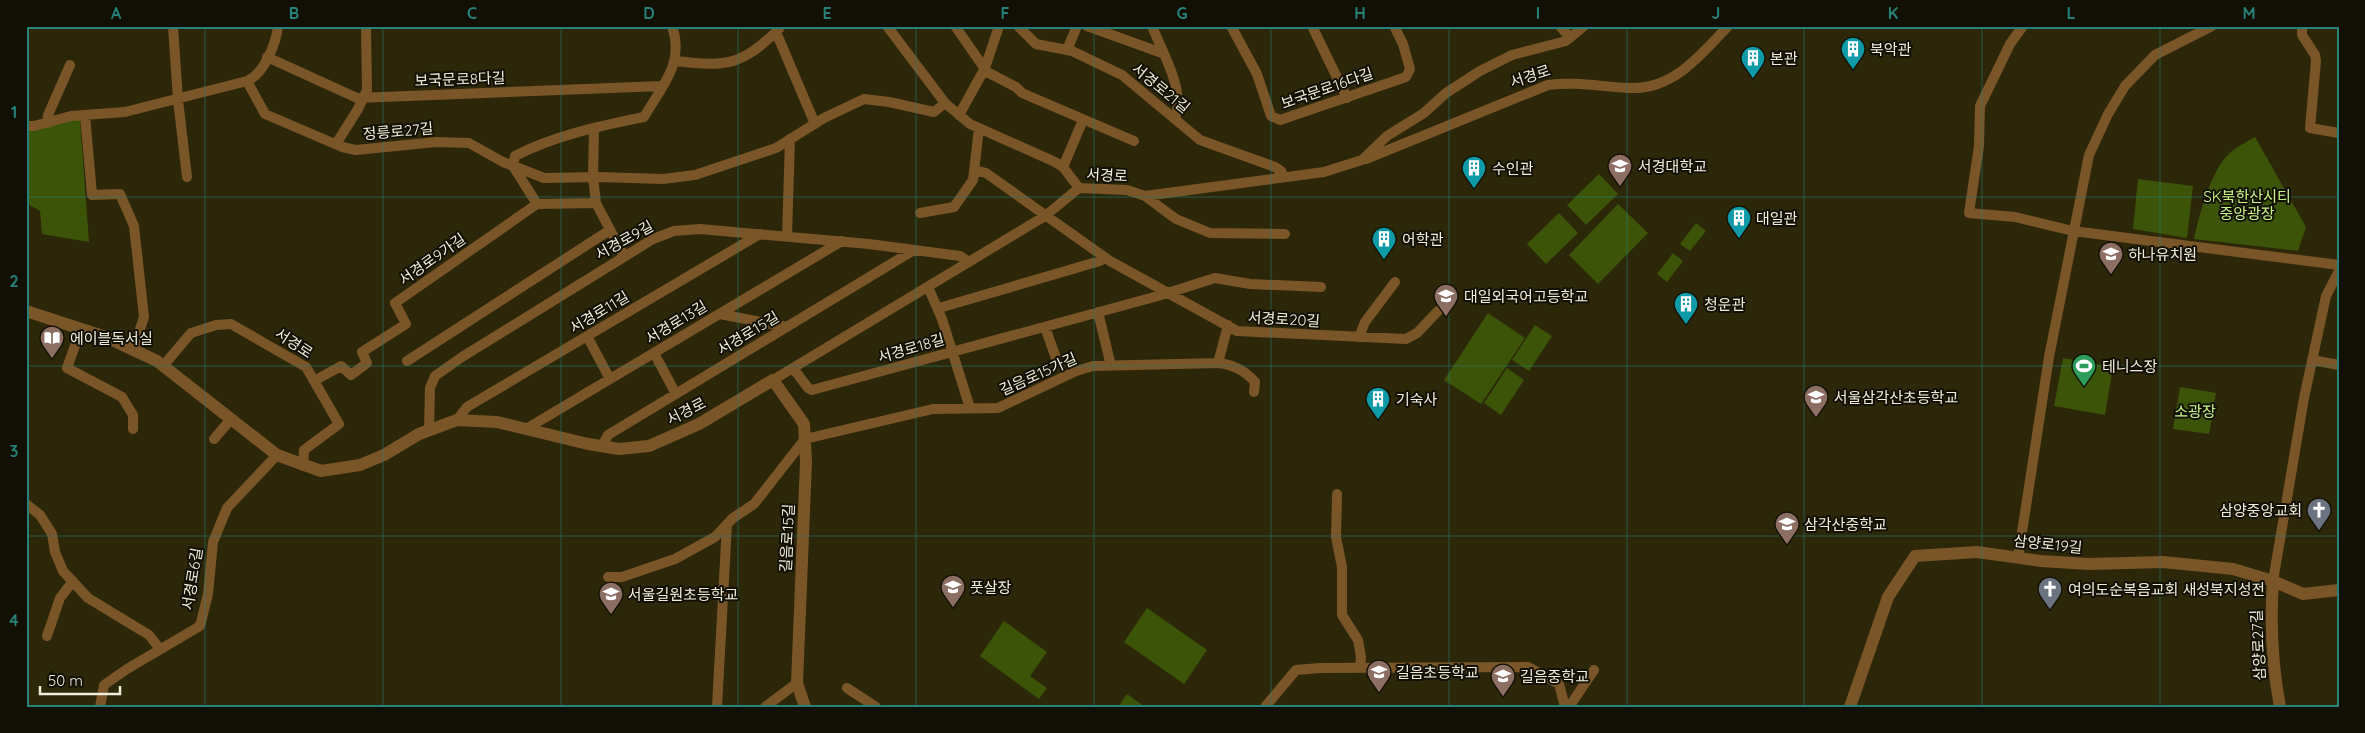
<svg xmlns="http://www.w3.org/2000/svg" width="2365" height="733" viewBox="0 0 2365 733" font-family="Quicksand,'Noto Sans KR',sans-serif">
	<rect width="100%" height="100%" fill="#2c2709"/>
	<path fill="#3c5408" d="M71,120H80L89,242L42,234L40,211L26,203V141L29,130Z
		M2255,137L2306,227L2298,251L2194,239C2199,216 2211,170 2229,154C2236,147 2247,142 2255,137Z
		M1599,174L1618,194L1586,225L1567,205Z
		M2138,179L2193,186L2187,238L2133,229Z
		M1618,204L1648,233L1598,284L1569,255Z
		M1559,213L1578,233L1546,264L1527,244Z
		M1696,223L1706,231L1690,251L1680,244Z
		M1673,253L1683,261L1667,282L1657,274Z
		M1488,313L1525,338L1481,404L1444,380Z
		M1535,325L1552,336L1529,371L1512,360Z
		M2063,358L2113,367L2105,415L2054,406Z
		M1507,368L1524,380L1501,415L1484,403Z
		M2180,387L2216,393L2209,434L2173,429Z
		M1147,608L1207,650L1184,684L1124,642Z
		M1004,621L1047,652L1030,676L1047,688L1039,699L980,656Z
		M1127,694L1145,707H1118Z"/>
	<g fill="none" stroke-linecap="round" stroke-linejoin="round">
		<path stroke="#7a5528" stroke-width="10" d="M173,26L178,100L187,177
			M887,26L945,103L970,124L1055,162L1063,167L1079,188
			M955,26L987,72L1016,87L1022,93L1134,141
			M1018,26L1036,44L1072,51L1122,75L1200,140L1275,167L1281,171L1284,177
			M1087,26L1162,53
			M1152,26C1162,52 1186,91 1175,118
			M1231,26L1257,74L1271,116L1280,120L1406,77L1410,69L1403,44L1394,26
			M1312,26L1347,98
			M1560,26L1570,38
			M2023,26L2010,44L1980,106L1979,146L1969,213L2015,217L2073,231L2339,265
			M2302,26V35L2315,55L2316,61L2310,128L2339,133
			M776,32L815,124
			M1067,50L1077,26
			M267,57L357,98L662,86
			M676,61C727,67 741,66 779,29V26
			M247,81L265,114L342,147L356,150L436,142L469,143L503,162L544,178L599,177L663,179L695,175L776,148L824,118L864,99L889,102L934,112L945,103
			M85,115L92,195L120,194L134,226L144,317L133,350
			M959,115L985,68L999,26
			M47,123L48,115L70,65
			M26,126H34L71,116L125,112L247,81C264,74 276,44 278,26
			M594,128L593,177L596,203L624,256
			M336,144L358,109L367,90L366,26
			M1366,159L1548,85C1576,81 1602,87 1630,88C1673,90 1701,55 1728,26
			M1063,167L1083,120
			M975,170L986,173L1110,261L1237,331L1406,339L1417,333L1438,311
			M1145,196L1176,219L1210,233L1285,234
			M537,204L513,166L515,156C555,135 601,126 644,117C662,86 685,63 672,26
			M920,213L954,207L973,180L979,128
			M787,236L790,139
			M928,287L942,319L970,408
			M939,308L1100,261L1105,258
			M1098,312L1111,366
			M720,314L787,327
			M1045,327L1056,358
			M81,329L67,368L122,397L133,415V429
			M587,336L610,379
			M1359,337L1365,322L1395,282
			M654,353L676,394
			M2312,360L2339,365
			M407,361L610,230
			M1218,363C1234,365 1244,370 1255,382L1254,392
			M163,366L191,333L216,325L231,324L306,367L339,424L304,450L303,466
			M793,368L808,388L812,390L1158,296L1215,278L1250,284L1321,287
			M773,380L1045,216L1079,188L1127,190L1145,196L1324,172L1362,160L1387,136L1424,113L1446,93L1480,71L1512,55L1566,41L1584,26
			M314,381L341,366L351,375L367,363L362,352L406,324L395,303L537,204L596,203
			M457,420L467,407L760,234
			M526,429L842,241
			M429,430L430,388L435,376L462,357L653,239L674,231L700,229L869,244L960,256L969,262
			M214,439L231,419
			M602,446L608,435L914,250
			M1337,494L1336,537L1342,567V615L1358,640L1361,657L1360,668
			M26,504L40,515L52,534L55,552L63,571L88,598L149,635L160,649
			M2018,558L2049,357L2089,155L2108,114L2125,86L2155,55L2212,26
			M608,577H622L675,559L715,537L733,518L754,504L805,439L933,409L998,408L1076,371L1093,366L1218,363L1228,325
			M2273,581L2304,398L2326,296L2339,271
			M47,636L60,598L73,581
			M847,688L876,707
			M100,707L104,685L127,669L200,626L208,594L213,542L227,508L277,455
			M717,707L727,524
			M765,707L797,683
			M1265,707L1296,670L1320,668L1528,667L1559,684L1565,707
			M1569,707L1594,670"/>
		<path stroke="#7a5528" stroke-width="12" d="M26,311L106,337L157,361L277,455L321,471L360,465L384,455L419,434L457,420L497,422L588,444L619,449L649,446L699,424L773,380L804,424L806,462L797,683L805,707
			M2273,581C2270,624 2272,664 2280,707
			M1850,707L1888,597L1915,556L1977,552L2041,561L2089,564L2163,562L2233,569L2273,581L2303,594L2339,590"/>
	</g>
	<path fill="none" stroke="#268279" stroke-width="1" stroke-opacity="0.55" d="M205,26V707M383,26V707M561,26V707M738,26V707M916,26V707M1094,26V707M1271,26V707M1449,26V707M1627,26V707M1804,26V707M1982,26V707M2160,26V707M26,197H2339M26,366H2339M26,536H2339"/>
	<defs>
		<symbol id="building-pin" viewBox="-11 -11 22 30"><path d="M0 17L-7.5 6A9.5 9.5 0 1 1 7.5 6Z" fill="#0f9aa8" stroke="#121005"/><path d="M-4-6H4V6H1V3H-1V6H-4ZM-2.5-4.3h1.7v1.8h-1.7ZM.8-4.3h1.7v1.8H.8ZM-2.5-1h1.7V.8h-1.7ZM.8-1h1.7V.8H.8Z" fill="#fff"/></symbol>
		<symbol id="university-pin" viewBox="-11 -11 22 30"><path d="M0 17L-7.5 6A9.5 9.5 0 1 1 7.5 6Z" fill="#8d6e63" stroke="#121005"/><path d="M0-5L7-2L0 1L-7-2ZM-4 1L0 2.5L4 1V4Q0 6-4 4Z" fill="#fff"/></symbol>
		<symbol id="school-pin" viewBox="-11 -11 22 30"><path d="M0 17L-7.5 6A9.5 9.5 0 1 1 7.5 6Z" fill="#8d6e63" stroke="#121005"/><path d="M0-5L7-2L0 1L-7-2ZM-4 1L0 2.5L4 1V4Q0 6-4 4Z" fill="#fff"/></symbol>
		<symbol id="library-pin" viewBox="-11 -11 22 30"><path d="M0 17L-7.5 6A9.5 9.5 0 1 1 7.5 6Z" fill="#8d6e63" stroke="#121005"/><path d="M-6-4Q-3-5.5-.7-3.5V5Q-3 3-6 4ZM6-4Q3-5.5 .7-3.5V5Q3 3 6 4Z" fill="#fff"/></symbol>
		<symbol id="stadium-pin" viewBox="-11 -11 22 30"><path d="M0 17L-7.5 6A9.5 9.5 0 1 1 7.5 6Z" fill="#2e9e5b" stroke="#121005"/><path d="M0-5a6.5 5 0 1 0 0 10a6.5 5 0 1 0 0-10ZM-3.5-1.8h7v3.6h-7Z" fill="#fff"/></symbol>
		<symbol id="church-pin" viewBox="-11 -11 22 30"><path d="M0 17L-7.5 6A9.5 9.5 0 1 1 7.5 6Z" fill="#6b7280" stroke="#121005"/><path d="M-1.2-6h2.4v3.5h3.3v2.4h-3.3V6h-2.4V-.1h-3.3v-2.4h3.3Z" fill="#fff"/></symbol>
	</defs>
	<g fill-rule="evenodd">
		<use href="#building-pin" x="1839" y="35" width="28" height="38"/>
		<use href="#building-pin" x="1739" y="44" width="28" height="38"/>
		<use href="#university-pin" x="1606" y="152" width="28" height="38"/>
		<use href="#building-pin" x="1460" y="154" width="28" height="38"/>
		<use href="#building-pin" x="1725" y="204" width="28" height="38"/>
		<use href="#building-pin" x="1370" y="225" width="28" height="38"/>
		<use href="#school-pin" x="2097" y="240" width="28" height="38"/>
		<use href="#school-pin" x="1432" y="282" width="28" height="38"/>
		<use href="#building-pin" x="1672" y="290" width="28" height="38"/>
		<use href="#library-pin" x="38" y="324" width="28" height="38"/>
		<use href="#stadium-pin" x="2070" y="352" width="28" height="38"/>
		<use href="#school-pin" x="1802" y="383" width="28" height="38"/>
		<use href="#building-pin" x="1364" y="385" width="28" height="38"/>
		<use href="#church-pin" x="2305" y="496" width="28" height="38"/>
		<use href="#school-pin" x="1773" y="510" width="28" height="38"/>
		<use href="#school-pin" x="939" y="573" width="28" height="38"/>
		<use href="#church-pin" x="2036" y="575" width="28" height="38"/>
		<use href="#school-pin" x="597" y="580" width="28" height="38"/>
		<use href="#school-pin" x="1365" y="658" width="28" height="38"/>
		<use href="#school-pin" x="1489" y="662" width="28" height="38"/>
	</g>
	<g text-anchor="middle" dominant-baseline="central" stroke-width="4" stroke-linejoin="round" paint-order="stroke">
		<g font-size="15" fill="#f0eddc" stroke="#121005" text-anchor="start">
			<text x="1870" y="49">북악관</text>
			<text x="1770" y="58">본관</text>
			<text x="1638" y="166">서경대학교</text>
			<text x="1492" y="168">수인관</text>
			<text x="1756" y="218">대일관</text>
			<text x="1402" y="239">어학관</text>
			<text x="2128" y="254">하나유치원</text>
			<text x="1464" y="296">대일외국어고등학교</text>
			<text x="1704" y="304">청운관</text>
			<text x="70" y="338">에이블독서실</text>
			<text x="2102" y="366">테니스장</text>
			<text x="1834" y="397">서울삼각산초등학교</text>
			<text x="1396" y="399">기숙사</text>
			<text x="2302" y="510" text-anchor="end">삼양중앙교회</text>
			<text x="1804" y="524">삼각산중학교</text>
			<text x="970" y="587">풋살장</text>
			<text x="2068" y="589">여의도순복음교회 새성북지성전</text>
			<text x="628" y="594">서울길원초등학교</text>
			<text x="1396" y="672">길음초등학교</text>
			<text x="1520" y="676">길음중학교</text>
		</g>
		<g font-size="15" fill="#f0eddc" stroke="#121005">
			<text transform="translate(1530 76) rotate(-18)">서경로</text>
			<text transform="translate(460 79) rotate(-2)">보국문로8다길</text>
			<text transform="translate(1161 88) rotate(39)">서경로21길</text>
			<text transform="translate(1327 88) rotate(-19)">보국문로16다길</text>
			<text transform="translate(398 131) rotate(-5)">정릉로27길</text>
			<text transform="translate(1107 175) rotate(3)">서경로</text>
			<text transform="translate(624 240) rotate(-29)">서경로9길</text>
			<text transform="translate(432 259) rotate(-35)">서경로9가길</text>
			<text transform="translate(599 312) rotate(-31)">서경로11길</text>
			<text transform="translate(1284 319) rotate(3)">서경로20길</text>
			<text transform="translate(676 322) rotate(-31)">서경로13길</text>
			<text transform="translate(748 333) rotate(-31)">서경로15길</text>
			<text transform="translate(294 343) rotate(33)">서경로</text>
			<text transform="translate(911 348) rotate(-16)">서경로18길</text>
			<text transform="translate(1038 374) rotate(-24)">길음로15가길</text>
			<text transform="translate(686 411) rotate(-27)">서경로</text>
			<text transform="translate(787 538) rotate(-87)">길음로15길</text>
			<text transform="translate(2048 544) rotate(6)">삼양로19길</text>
			<text transform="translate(192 579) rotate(-81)">서경로6길</text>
			<text transform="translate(2258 645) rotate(-93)">삼양로27길</text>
		</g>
		<g font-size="15" fill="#c9f387" stroke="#121005">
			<text x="2247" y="196">SK북한산시티<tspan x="2247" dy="17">중앙광장</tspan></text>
			<text x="2195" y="411">소광장</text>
		</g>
	</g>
	<rect width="2365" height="733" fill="none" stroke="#121005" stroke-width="55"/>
	<path d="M40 686v8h80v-8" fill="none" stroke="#f0eddc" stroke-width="2.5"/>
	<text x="48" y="686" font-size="15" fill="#f0eddc" stroke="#121005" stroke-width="4" paint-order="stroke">50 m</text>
	<rect x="28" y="28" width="2310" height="678" fill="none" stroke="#268279" stroke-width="2"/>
	<g font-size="16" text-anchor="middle" font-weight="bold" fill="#268279">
		<text x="116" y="19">A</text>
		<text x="294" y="19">B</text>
		<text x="472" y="19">C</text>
		<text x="649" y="19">D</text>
		<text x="827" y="19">E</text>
		<text x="1005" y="19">F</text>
		<text x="1182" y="19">G</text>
		<text x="1360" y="19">H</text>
		<text x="1538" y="19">I</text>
		<text x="1716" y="19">J</text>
		<text x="1893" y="19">K</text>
		<text x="2071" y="19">L</text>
		<text x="2249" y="19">M</text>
		<text x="14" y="118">1</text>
		<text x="14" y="287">2</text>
		<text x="14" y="457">3</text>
		<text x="14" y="626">4</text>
	</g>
</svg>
